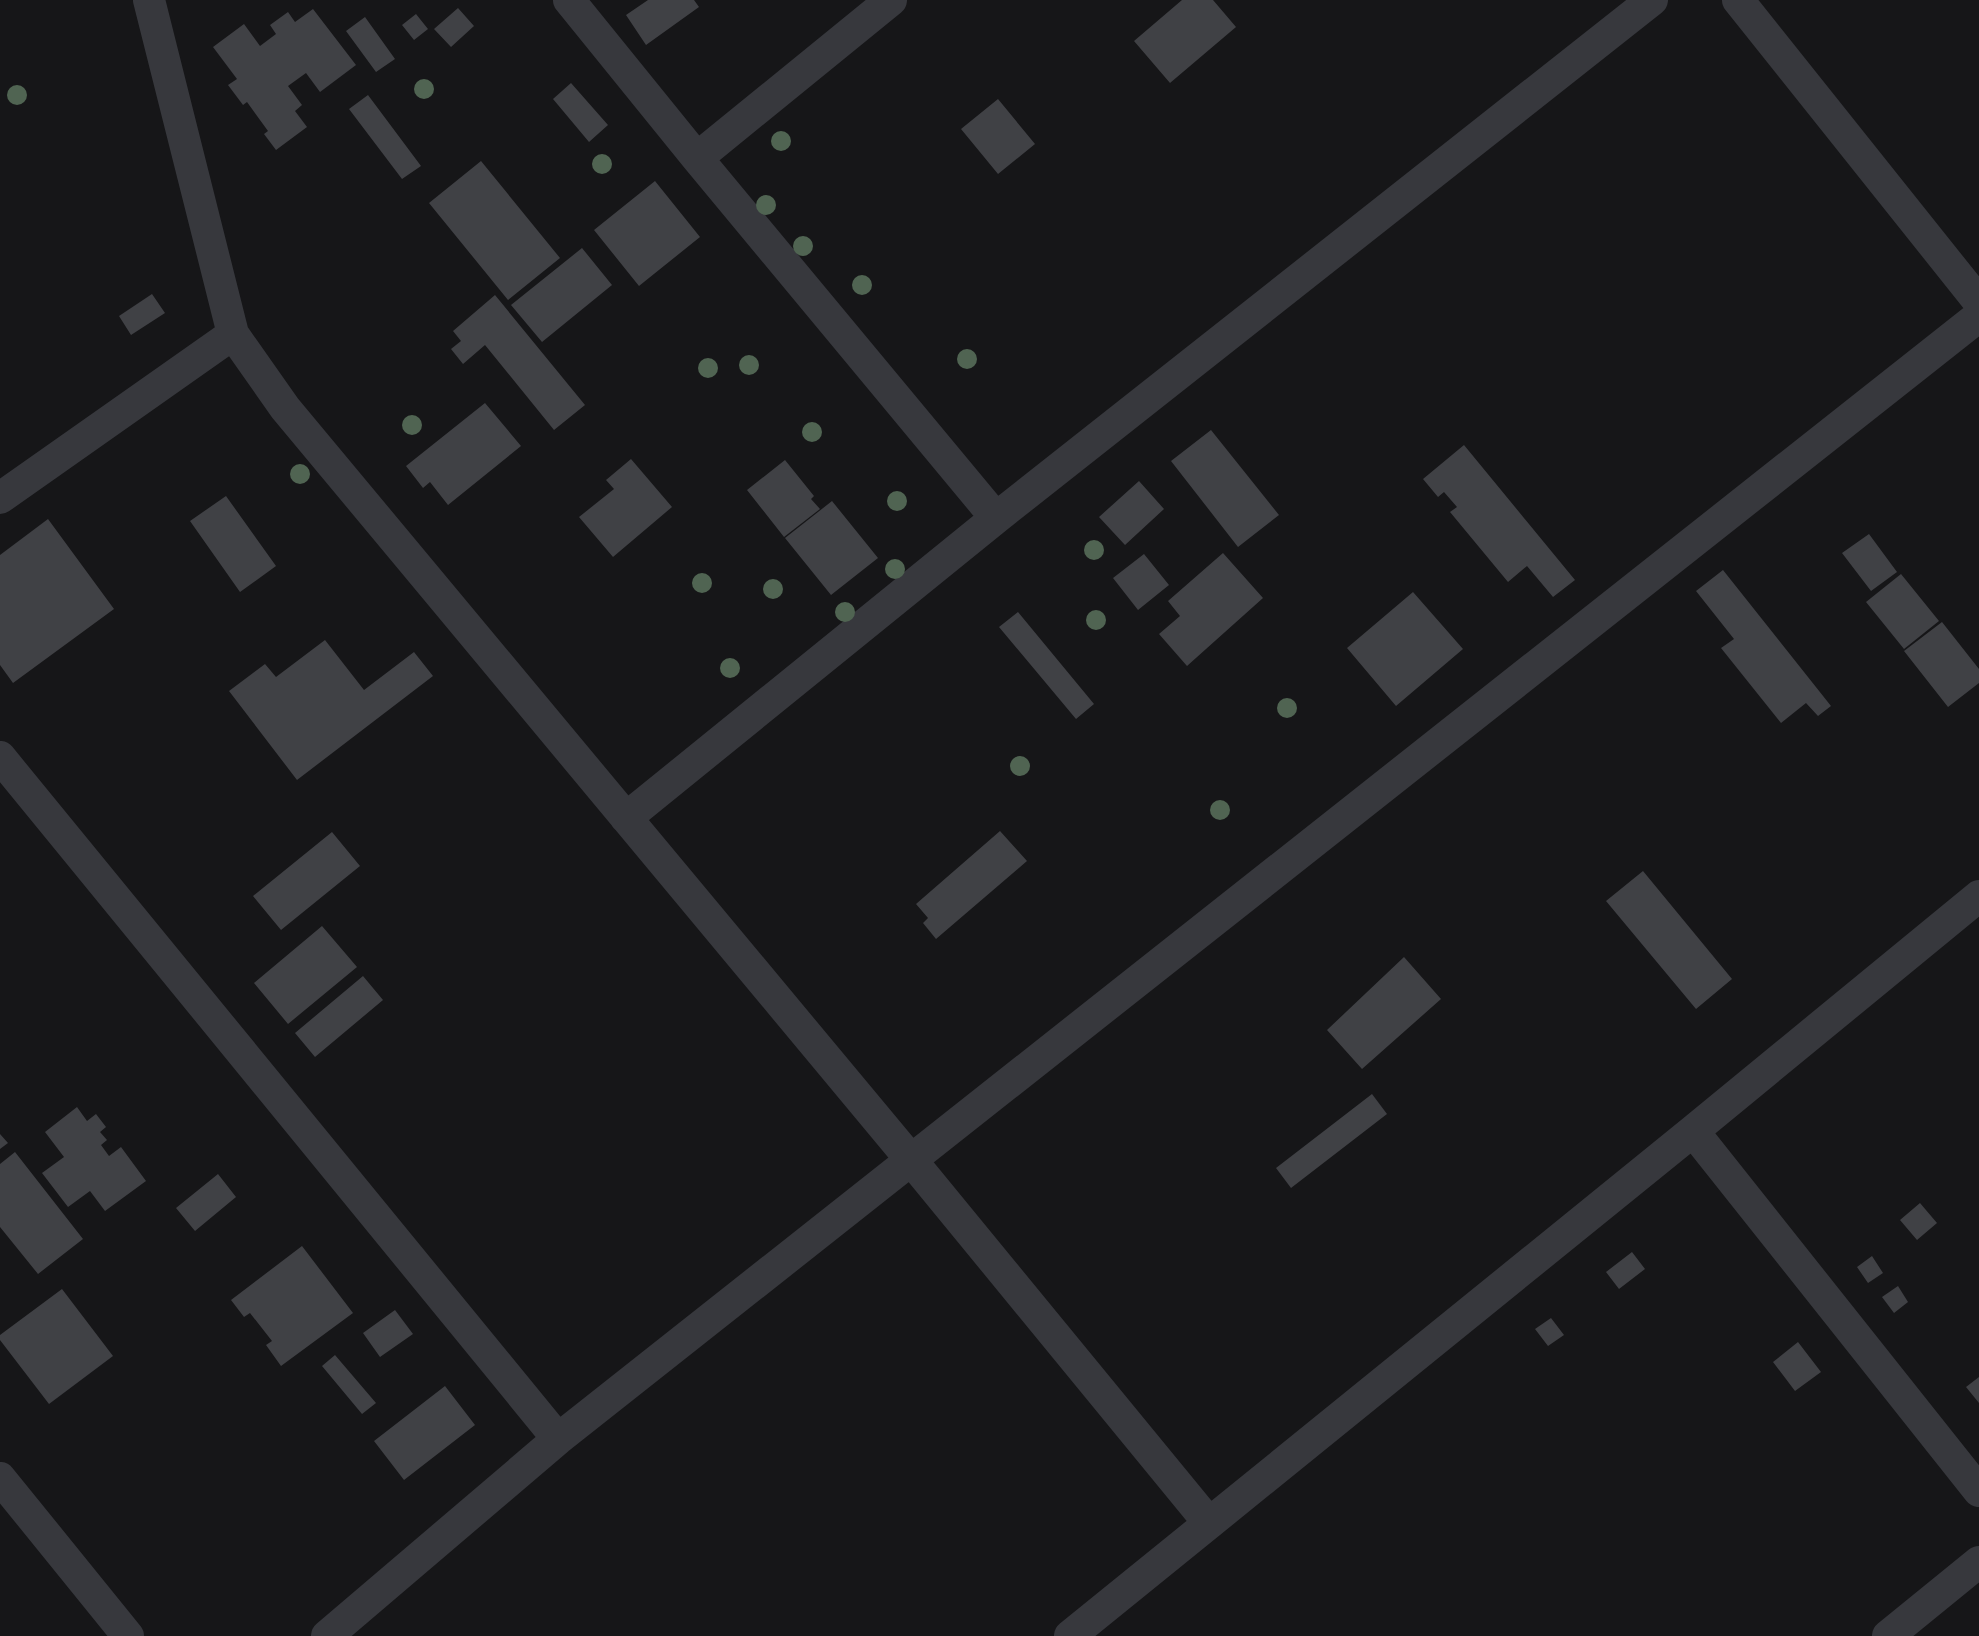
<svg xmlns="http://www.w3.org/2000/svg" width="1979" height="1636" viewBox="0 0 1979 1636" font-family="Roboto,sans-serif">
	<rect width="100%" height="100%" fill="#161618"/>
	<path fill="#404145" d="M648,0H694L699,7L646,45L626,15Z
		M1182,0H1213L1236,27L1170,83L1134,41Z
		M458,8L474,26L451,47L434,29Z
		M313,9L356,65L320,92L306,73L288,86L302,105L295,111L307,127L276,150L264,134L268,131L247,102L243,105L228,85L237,79L213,47L244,24L260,46L276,34L270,25L288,12L295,22Z
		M416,14L428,29L414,40L402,25Z
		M365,17L395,59L376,72L346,31Z
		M571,83L608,125L589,142L553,99Z
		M368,95L421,166L402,179L349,109Z
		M998,99L1035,144L998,174L961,129Z
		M481,161L560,258L508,300L429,203Z
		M655,181L700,237L639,286L594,230Z
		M582,248L612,285L542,342L511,305Z
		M152,294L165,313L131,335L119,316Z
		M495,295L585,405L554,430L485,345L463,364L451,349L461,341L453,331Z
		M485,403L521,446L448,505L430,482L423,488L406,466Z
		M1211,430L1279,515L1238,547L1171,461Z
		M1464,445L1575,580L1553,597L1527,566L1508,582L1450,512L1457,507L1444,492L1438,497L1423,479Z
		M631,459L672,507L613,557L579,517L614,489L606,480Z
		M785,460L814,496L811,499L820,509L784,537L747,490Z
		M1139,481L1164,509L1125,545L1099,517Z
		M226,496L276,566L240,592L190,521Z
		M832,501L878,558L831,595L785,538Z
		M48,519L114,609L13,683L0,665V555Z
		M1869,534L1897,572L1871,591L1842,553Z
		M1223,553L1263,598L1187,666L1159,634L1180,616L1168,601Z
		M1144,554L1169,585L1138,610L1113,578Z
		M1723,570L1831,706L1818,716L1806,703L1781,723L1721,648L1734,639L1696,591Z
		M1901,574L1939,621L1904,649L1866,602Z
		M1413,592L1463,649L1396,706L1347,648Z
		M1018,612L1094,704L1076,719L999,627Z
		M1942,622L1979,669V683L1948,707L1904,651Z
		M325,640L364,690L414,652L433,676L297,780L229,691L265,664L276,677Z
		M1000,831L1027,861L936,939L923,923L928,918L916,904Z
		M332,832L360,866L281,930L253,896Z
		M1643,871L1732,979L1696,1009L1606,901Z
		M322,926L357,967L288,1024L254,983Z
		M1404,957L1441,999L1362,1069L1327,1030Z
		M363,976L383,1000L315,1057L295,1033Z
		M1372,1094L1387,1114L1291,1188L1276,1168Z
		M77,1107L87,1121L96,1114L106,1127L100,1132L107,1140L101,1145L109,1156L121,1147L146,1181L105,1211L90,1191L68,1207L42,1173L64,1157L45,1132Z
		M0,1134L8,1143L0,1149Z
		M15,1152L83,1239L38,1274L0,1227V1164Z
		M218,1174L236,1197L195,1231L176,1208Z
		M1920,1203L1937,1223L1917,1240L1900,1220Z
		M302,1246L353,1313L281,1366L266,1345L272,1341L250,1313L244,1317L231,1300Z
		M1632,1252L1645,1269L1619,1289L1606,1272Z
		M1872,1256L1883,1273L1868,1283L1857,1267Z
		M1898,1286L1908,1302L1894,1313L1882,1297Z
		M62,1289L113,1356L49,1404L0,1340V1335Z
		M395,1310L413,1334L380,1357L363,1333Z
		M1551,1318L1564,1335L1548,1346L1535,1329Z
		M1798,1342L1821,1372L1795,1391L1773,1362Z
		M335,1355L376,1403L362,1414L322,1366Z
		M1979,1377V1403L1966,1387Z
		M445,1386L475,1425L404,1480L374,1441Z"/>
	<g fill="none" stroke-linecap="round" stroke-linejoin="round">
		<path stroke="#37383d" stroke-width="32" d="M149,0L233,334L285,408L912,1161L1209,1523
			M569,0L697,158L996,518
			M1738,0L1979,302
			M697,158L891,0
			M0,498L233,334
			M0,757L558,1439
			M626,818L996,518L1652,0
			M1693,1131L1979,1491
			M0,1478L128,1636
			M327,1636L558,1439L1979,316
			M1070,1636L1693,1131L1979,896
			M1888,1636L1979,1562"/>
	</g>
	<g fill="#506452">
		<circle cx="424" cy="89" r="10"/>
		<circle cx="17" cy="95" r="10"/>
		<circle cx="781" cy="141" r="10"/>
		<circle cx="602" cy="164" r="10"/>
		<circle cx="766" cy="205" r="10"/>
		<circle cx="803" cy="246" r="10"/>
		<circle cx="862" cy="285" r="10"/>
		<circle cx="967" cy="359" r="10"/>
		<circle cx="749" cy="365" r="10"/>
		<circle cx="708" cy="368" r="10"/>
		<circle cx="412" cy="425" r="10"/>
		<circle cx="812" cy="432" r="10"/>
		<circle cx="300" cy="474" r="10"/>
		<circle cx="897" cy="501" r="10"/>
		<circle cx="1094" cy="550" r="10"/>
		<circle cx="895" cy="569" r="10"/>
		<circle cx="702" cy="583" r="10"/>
		<circle cx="773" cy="589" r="10"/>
		<circle cx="845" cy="612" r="10"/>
		<circle cx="1096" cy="620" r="10"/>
		<circle cx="730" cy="668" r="10"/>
		<circle cx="1287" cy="708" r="10"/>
		<circle cx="1020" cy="766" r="10"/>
		<circle cx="1220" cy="810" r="10"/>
	</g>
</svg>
